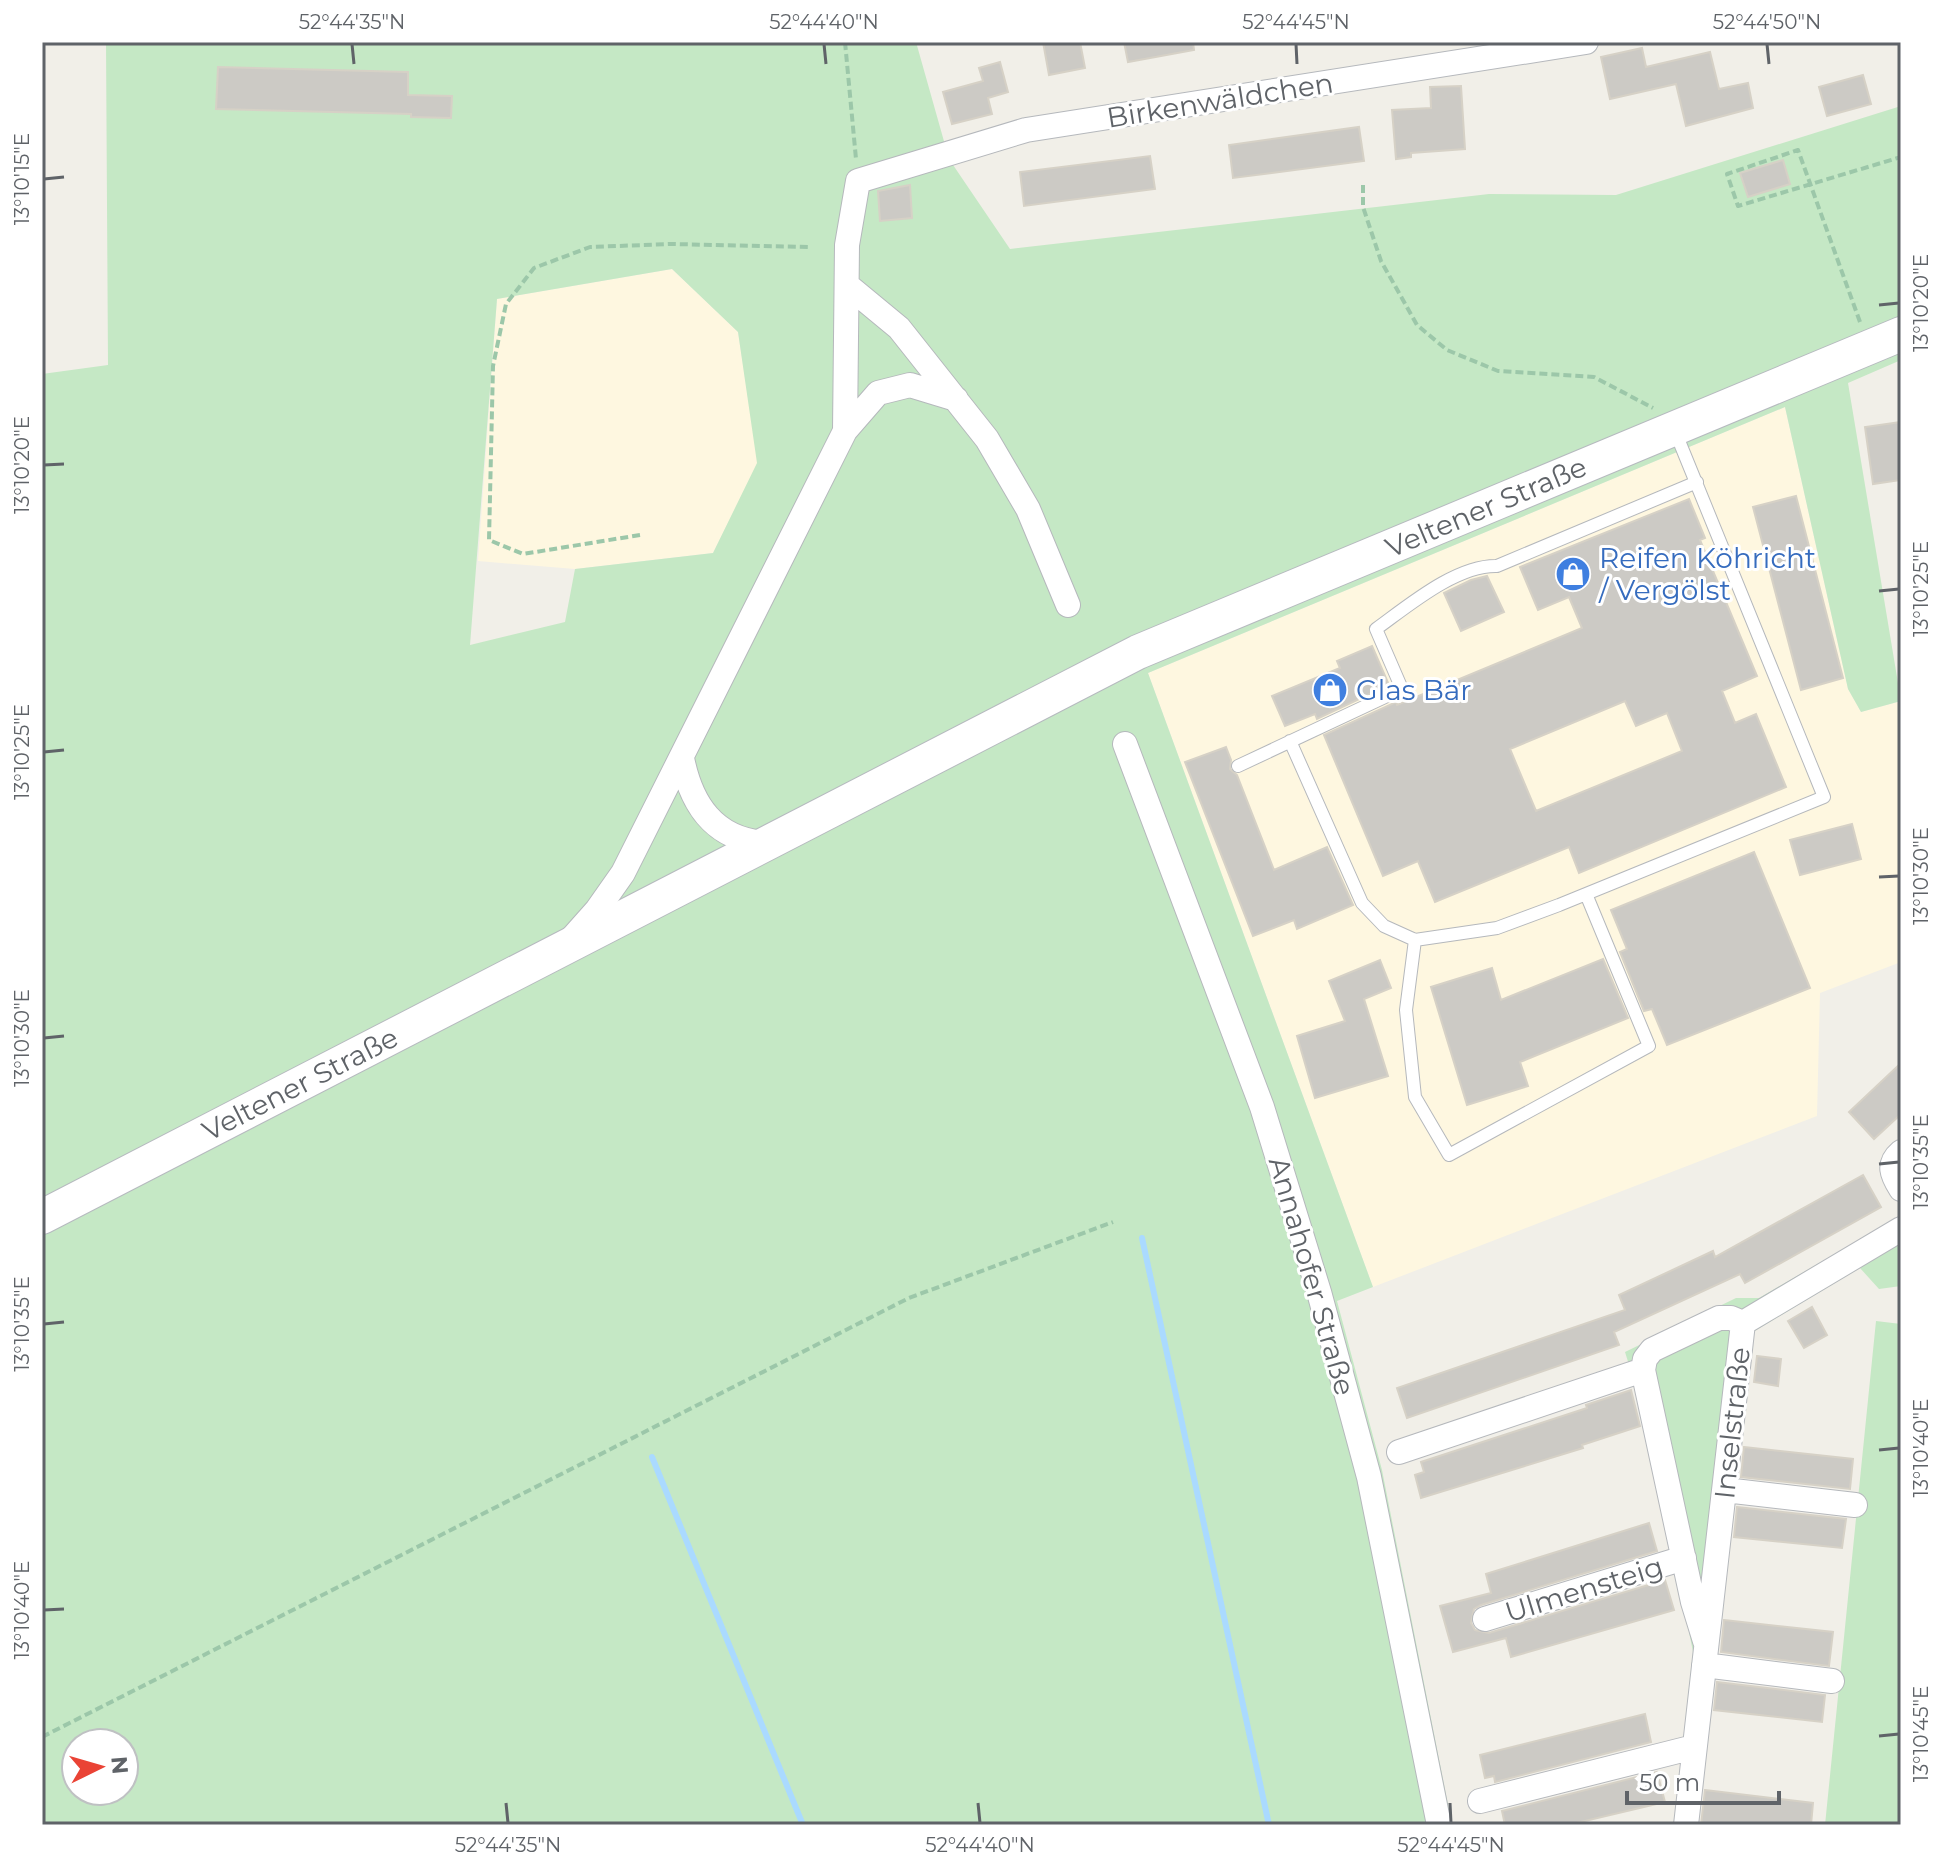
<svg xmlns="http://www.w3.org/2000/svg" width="1943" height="1867" viewBox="0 0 1943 1867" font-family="Montserrat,sans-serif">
	<rect width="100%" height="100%" fill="#f1efe8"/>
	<path fill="#fef7e0" d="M672,269L738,332L758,463L713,553L575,569L478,561L497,299Z
		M1785,407L1848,689L1861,712L1901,701V962L1820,993L1817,1116L1373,1287L1148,673Z"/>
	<path fill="#c5e8c5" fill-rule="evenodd" d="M106,42H916L949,159L1010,249L1489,194L1616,195L1901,106V360L1848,383L1901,701L1861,712L1848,689L1785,407L1148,673L1373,1287L1337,1301L1382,1470L1452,1825H42V374L108,365ZM672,269L738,332L757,463L713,553L575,569L565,622L470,645L497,299ZM76,1743H124V1791H76Z
		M1901,1209V1286L1879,1289L1860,1268L1748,1335L1674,1825L1693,1652L1648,1426L1625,1352L1736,1298H1759L1890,1222L1899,1216Z
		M1876,1321L1901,1324V1825H1825Z"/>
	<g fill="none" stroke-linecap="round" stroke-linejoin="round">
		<path stroke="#aadaff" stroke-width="6" d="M1142,1238L1269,1825
			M652,1457L803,1825"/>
	</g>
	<path fill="#cccac5" stroke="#d6d1c6" stroke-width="2" fill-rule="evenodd" d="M1043,42H1080L1085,68L1049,75Z
		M1124,42H1193L1194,50L1128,62Z
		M1642,48L1646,67L1710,52L1719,89L1748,83L1753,108L1686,126L1676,84L1610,99L1601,57Z
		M1000,62L1008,92L988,98L992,114L952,124L943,92L983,81L979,68Z
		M218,67L408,72V95L452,96L451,118L411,117V114L216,109Z
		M1863,75L1871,104L1827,116L1819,87Z
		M1461,86L1465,149L1411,153V157L1396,159L1392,110L1431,108L1430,87Z
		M1359,127L1364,161L1233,178L1229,145Z
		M1150,156L1155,189L1024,206L1020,172Z
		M1783,160L1790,184L1748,197L1740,173Z
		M910,185L912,218L880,221L878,191Z
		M1901,422V480L1873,484L1865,427Z
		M1796,496L1843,678L1801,690L1753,507Z
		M1689,499L1705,538L1700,540L1757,676L1722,691L1735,723L1756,714L1786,787L1579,873L1569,847L1435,902L1418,861L1383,876L1324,735L1396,702L1397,705L1582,628L1569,597L1538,610L1520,567ZM1625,701L1636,726L1667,713L1682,751L1536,811L1510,749Z
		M1487,576L1504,612L1461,631L1444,593L1471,580Z
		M1372,646L1389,685L1317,719L1315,714L1285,726L1272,696L1340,668L1337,661Z
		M1226,747L1231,760L1230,769L1237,775L1274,870L1327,847L1353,905L1297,929L1294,920L1253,936L1185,762Z
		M1852,824L1861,859L1800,875L1790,840Z
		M1754,852L1810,988L1667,1045L1652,1009L1644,1011L1620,952L1627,949L1611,910Z
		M1603,959L1628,1018L1520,1062L1528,1086L1467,1105L1431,987L1492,968L1501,1000Z
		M1380,960L1391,988L1364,999L1388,1076L1315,1098L1297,1036L1345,1021L1329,981Z
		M1901,1063V1114L1874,1139L1849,1112Z
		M1863,1175L1881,1207L1745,1283L1740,1274L1614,1332L1619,1345L1407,1418L1397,1388L1625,1310L1619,1295L1713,1251L1715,1257Z
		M1812,1307L1827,1335L1804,1348L1788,1321Z
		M1757,1356L1781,1359L1778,1386L1754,1382Z
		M1631,1390L1640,1426L1582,1445L1583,1448L1421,1498L1415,1475L1424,1472L1421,1462L1587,1408L1586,1405Z
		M1744,1447L1853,1459L1850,1489L1741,1477Z
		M1737,1507L1846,1519L1842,1548L1734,1537Z
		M1649,1523L1657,1551L1481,1605L1474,1609L1471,1623L1475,1630L1489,1633L1665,1580L1674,1610L1511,1657L1506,1638L1453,1652L1440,1606L1491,1593L1486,1574Z
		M1724,1620L1833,1632L1829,1666L1721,1652Z
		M1717,1682L1825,1695L1822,1722L1714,1710Z
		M1645,1714L1651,1742L1495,1782L1494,1776L1485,1778L1480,1755Z
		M1657,1772L1665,1802L1568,1825H1505L1502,1811Z
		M1705,1790L1813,1803L1811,1825H1701Z"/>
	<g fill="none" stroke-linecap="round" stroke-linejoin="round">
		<defs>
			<path id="service" d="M1290,741L1362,903L1384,926L1415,940L1497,928L1559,905L1824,797L1675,431
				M1238,766L1402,689L1376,629C1408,606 1456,565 1497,566L1697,482
				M1415,940L1406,1010L1415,1097L1449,1155L1649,1046L1586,894"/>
			<path id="minor" d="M847,285L899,328L987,439L1028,509L1068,605
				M845,431L878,393L910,385L956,399
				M1125,744L1262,1107L1319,1292L1369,1477L1439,1825
				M682,758C691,804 714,839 764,843
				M573,937L597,910L623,873L845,431L847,245L858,181L1026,130L1586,42
				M1901,1152C1887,1164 1892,1175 1901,1189
				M1743,1323L1901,1229
				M1643,1370L1693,1602L1705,1641
				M1399,1452L1643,1370L1645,1359L1652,1350L1719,1318H1731L1743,1323
				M1725,1490L1855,1505
				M1485,1619L1684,1558
				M1704,1665L1832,1681
				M1480,1801L1694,1747
				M1686,1825L1743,1323"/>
			<path id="secondary" d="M42,1217L1138,652L1901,334"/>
		</defs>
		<use href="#service" stroke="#b5b8bc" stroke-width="14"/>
		<use href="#minor" stroke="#b5b8bc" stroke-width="26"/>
		<use href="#secondary" stroke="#b6babf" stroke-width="36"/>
		<path stroke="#9cc7a9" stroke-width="4" stroke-dasharray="8 4" stroke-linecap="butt" d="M845,42L856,159
			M1363,185V207L1381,261L1417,325L1447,350L1498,371L1594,377L1653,408
			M1860,322L1798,150L1727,174L1738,206L1901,157
			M640,535L523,554L489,540L493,366L506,304L534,268L590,247L671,244L808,247
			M42,1737L909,1298L1113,1222"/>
		<use href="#service" stroke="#fff" stroke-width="12"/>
		<use href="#minor" stroke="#fff" stroke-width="24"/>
		<use href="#secondary" stroke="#fff" stroke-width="34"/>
	</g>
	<path fill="none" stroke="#5f6368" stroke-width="3" d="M352,44L354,64M824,44L826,64M1296,44L1297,64M1767,44L1769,64M44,179L64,177M1879,305L1899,303M44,465L64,464M1879,591L1899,589M44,752L64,750M1879,877L1899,876M44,1038L64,1036M1879,1164L1899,1162M44,1324L64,1322M1879,1450L1899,1448M44,1610L64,1609M1879,1736L1899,1734M506,1803L508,1823M978,1803L980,1823M1450,1803L1451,1823"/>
	<defs>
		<symbol id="shop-disc" viewBox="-11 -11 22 22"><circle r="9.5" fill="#3f7fe0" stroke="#fff"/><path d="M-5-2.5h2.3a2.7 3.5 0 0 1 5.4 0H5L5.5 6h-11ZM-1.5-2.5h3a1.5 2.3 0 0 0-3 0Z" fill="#fff"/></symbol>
	</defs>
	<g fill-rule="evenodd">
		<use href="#shop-disc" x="1553" y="554" width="40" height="40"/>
		<use href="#shop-disc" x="1310" y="670" width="40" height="40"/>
	</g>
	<g text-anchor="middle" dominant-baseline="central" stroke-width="6" stroke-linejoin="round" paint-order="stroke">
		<g font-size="28" fill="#5f6368" stroke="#fff">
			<text transform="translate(1220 100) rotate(-9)">Birkenwäldchen</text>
			<text transform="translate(1486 507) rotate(-23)">Veltener Straße</text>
			<text transform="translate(300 1084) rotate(-27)">Veltener Straße</text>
			<text transform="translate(1312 1276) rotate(74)">Annahofer Straße</text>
			<text transform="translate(1732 1423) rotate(-84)">Inselstraße</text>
			<text transform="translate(1584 1589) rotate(-17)">Ulmensteig</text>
		</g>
		<g font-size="28" fill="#366cbe" stroke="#fff" text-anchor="start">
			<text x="1599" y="558">Reifen Köhricht<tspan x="1599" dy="32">/ Vergölst</tspan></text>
			<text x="1356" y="690">Glas Bär</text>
		</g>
	</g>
	<rect width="1943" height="1867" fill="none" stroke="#ffffff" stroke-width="88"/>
	<g transform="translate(100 1767) rotate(85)"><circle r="38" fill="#ffffff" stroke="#bfc1c3" stroke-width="2"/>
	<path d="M0-6L14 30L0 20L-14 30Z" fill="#ea4335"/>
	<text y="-12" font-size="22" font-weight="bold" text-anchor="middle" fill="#5f6368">N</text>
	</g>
	<path d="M1627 1791v12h152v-12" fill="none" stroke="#5f6368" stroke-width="4"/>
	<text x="1639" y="1791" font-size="24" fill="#5f6368" stroke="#ffffff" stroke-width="6" paint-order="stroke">50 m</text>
	<rect x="44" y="44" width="1855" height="1779" fill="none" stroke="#5f6368" stroke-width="3"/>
	<g font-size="20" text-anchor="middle" fill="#5f6368">
		<text x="352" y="29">52°44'35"N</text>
		<text x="824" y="29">52°44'40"N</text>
		<text x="1296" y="29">52°44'45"N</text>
		<text x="1767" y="29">52°44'50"N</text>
		<text transform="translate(22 179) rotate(-90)" y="7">13°10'15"E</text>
		<text transform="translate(1921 303) rotate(-90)" y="7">13°10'20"E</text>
		<text transform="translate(22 465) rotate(-90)" y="7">13°10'20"E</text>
		<text transform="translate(1921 589) rotate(-90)" y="7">13°10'25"E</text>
		<text transform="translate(22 752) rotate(-90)" y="7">13°10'25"E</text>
		<text transform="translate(1921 876) rotate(-90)" y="7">13°10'30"E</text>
		<text transform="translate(22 1038) rotate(-90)" y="7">13°10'30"E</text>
		<text transform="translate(1921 1162) rotate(-90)" y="7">13°10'35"E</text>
		<text transform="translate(22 1324) rotate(-90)" y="7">13°10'35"E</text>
		<text transform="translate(1921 1448) rotate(-90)" y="7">13°10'40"E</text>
		<text transform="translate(22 1610) rotate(-90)" y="7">13°10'40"E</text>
		<text transform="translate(1921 1734) rotate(-90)" y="7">13°10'45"E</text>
		<text x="508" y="1852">52°44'35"N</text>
		<text x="980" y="1852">52°44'40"N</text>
		<text x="1451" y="1852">52°44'45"N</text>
	</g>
</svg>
